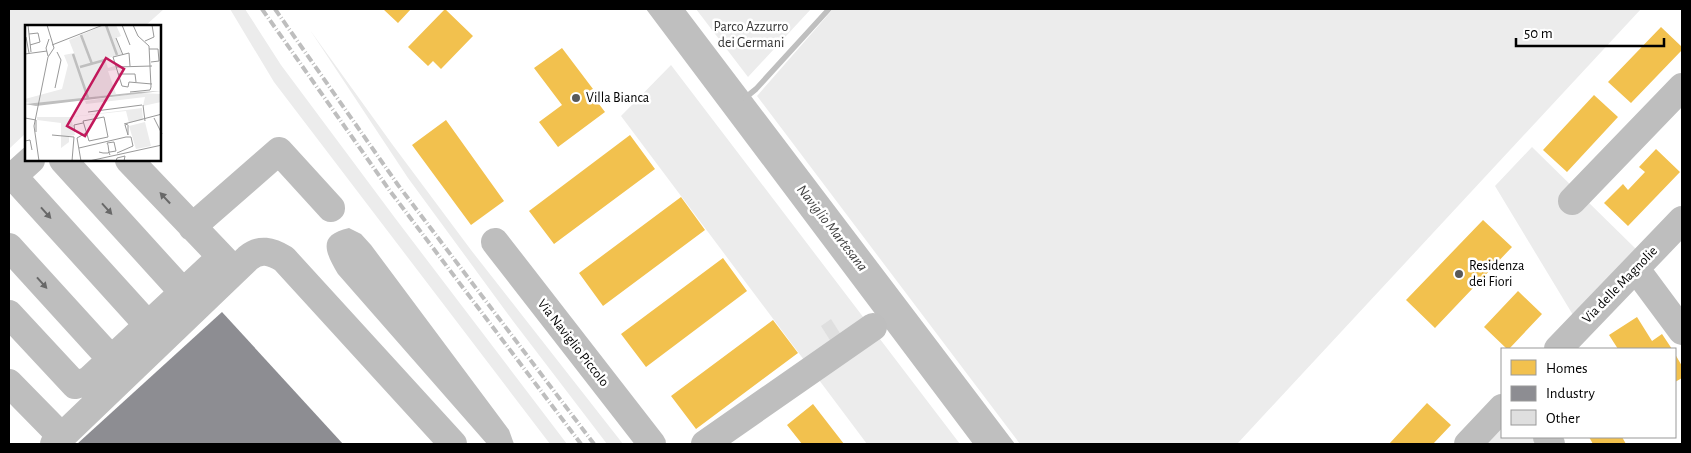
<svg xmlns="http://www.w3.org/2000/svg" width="1691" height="453" viewBox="0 0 1691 453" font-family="'Alegreya Sans',sans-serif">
	<rect width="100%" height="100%" fill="#fff"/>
	<path fill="#ececec" d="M9,9H164L145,26H26V133L9,149Z
		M230,9H245L281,65L395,218L567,444H550L274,82Z
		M696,9H811L748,77Z
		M833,9H1641L1237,444H1020L757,96Z
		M310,30L392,144L471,250L623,444H607L513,321L408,178Z
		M671,65L960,444H867L621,116Z
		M1532,147L1636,249L1573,315L1495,186Z
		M1502,422V437H1536L1541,444H1481Z"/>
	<path fill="#bfbfbf" d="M646,9H685L1015,444H973Z
		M349,228L361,234L371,245L509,430L514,444H487L338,274C325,252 317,235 349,228Z"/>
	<path fill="#f2c14e" d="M383,9H411L398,23Z
		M445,9L473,36L441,69L433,61L428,66L408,47Z
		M1661,27L1682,47V50L1631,103L1608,82Z
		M562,48L593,89L589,91L605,112L558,147L539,122L562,105L534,68Z
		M1594,95L1618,117L1567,172L1543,150Z
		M446,120L504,201L471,225L412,145Z
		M630,135L655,169L554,244L529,211Z
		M1656,149L1680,172L1628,226L1604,203L1623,184L1628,190L1645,172L1639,167Z
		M681,197L705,230L603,306L579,273Z
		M1483,220L1512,247L1435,328L1406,300Z
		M723,258L747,291L646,367L621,334Z
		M1518,291L1542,314L1509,349H1507L1484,327Z
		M1637,317L1652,341L1662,334L1672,349H1618L1609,335Z
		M773,320L798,353L696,429L671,396Z
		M1675,354L1682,366V378L1675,382Z
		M1427,403L1451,425L1433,444H1389Z
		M813,404L844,444H802L787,425Z
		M1589,437H1622L1626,444H1593Z"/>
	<path fill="#8d8d92" d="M222,312L343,444H77Z"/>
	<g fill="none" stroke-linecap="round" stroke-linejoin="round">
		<path stroke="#bfbfbf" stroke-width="5.5" d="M745,98L756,89L829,9"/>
	</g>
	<path fill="#dfdfdf" d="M831,319L843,338L833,345L821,326Z"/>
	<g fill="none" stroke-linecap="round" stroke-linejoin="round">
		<path stroke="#bebebe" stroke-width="28" d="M63,160L183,292
			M129,160L234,270
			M13,176L148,325
			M9,180L31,160
			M1572,201L1682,87
			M192,227L279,151L331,208
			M495,242L652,444
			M9,247L111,359
			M1636,269L1682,331
			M9,314L75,385L88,381L221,257
			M1558,349L1682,220
			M9,383L62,437
			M1547,437L1551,444
			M54,444L248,258C260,248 271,251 284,259L453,444
			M705,444L873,327
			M1468,444L1502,408"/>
		<path stroke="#bebebe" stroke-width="4" stroke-dasharray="8 2.5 1 2.5" stroke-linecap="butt" d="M262,9L390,191L581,444
			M275,9L398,185L594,444"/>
	</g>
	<defs><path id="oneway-solid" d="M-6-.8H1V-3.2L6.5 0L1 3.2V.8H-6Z" transform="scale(1.25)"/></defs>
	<g fill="#686868">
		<use href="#oneway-solid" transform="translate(165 198) rotate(-133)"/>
		<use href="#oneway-solid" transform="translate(107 209) rotate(48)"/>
		<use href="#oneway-solid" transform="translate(46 213) rotate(48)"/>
		<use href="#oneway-solid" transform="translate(42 283) rotate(48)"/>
	</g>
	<g fill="#595959" stroke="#fff" stroke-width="2">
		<circle cx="576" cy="98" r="5"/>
		<circle cx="1459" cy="274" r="5"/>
	</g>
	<g text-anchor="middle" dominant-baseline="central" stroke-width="5" stroke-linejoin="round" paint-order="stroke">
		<g font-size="14" fill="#333" stroke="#fff">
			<text x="751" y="27">Parco Azzurro<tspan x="751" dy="16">dei Germani</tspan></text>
		</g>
		<g font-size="14" fill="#000" stroke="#fff" text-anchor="start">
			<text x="586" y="98">Villa Bianca</text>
			<text x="1469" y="266">Residenza<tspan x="1469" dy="16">dei Fiori</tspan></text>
		</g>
		<g font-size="14" fill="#000" stroke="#fff">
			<text transform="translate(1620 285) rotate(-46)">Via delle Magnolie</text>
			<text transform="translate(573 343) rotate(52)">Via Naviglio Piccolo</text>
		</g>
		<g font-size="15" font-style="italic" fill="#444" stroke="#fff">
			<text transform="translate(832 228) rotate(52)">Naviglio Martesana</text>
		</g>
	</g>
	<g transform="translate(25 25)">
		<rect width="136" height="136" fill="#fff"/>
		<path d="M79,0H91L96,11L91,13L97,29L80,34L83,43L90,41L91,45L83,46L91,69L63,73L62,69V73L11,79L0,77V74L37,64L43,40L39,30L49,28L44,15ZM116,68L136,69V77L118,81L120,72L61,79L60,76ZM117,83L118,95L104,98L101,86L46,92L50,110L44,111V117L36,123V98L12,95V92H45ZM120,97L126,121L111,124L104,101Z" fill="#ececec"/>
		<path d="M136,66L11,81L0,79L114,67Z" fill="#bfbfbf"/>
		<path fill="none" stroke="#bfbfbf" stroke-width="2.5" d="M81,0L92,30M56,10L67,39M48,29L63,73M55,42L80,35"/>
		<path fill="none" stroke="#999" stroke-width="1" d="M3,0L6,27M97,0L105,20M108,0L113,11L124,21L126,62M4,9L13,8L15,17L5,20M1,12L4,28M91,13L98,30M120,16L129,12L127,0M27,20L78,0M124,24H133L134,36L126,37M0,29L22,26M23,31L21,23L24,14M105,41L104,28L88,32L97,61L103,62L104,57L127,59M91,42L127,41M93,49H110L111,57M30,63L36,35L32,27M105,67L125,65L126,62M118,80L120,96M63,87L117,80M79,92L83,112L64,116L58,96ZM0,93L11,95V107M129,93L137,109M99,99L137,89M103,100V110L100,100L103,99M50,107L49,100L58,98M27,110L49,112L47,136M0,116L5,115L7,125M54,123L101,112M74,127L78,128H83L84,127H85L91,126L89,117L82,118L83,120L84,127V128L85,130M92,128L108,121L106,112H101M14,136L9,101L23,32L29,23L22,0M56,136L52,113L61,108M64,136L137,120M91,136L92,133L100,131L99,136"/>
		<path fill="#c2185b" fill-opacity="0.15" stroke="#c2185b" stroke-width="2.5" d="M81,33L99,44L60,111L42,101Z"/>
		<rect width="136" height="136" fill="none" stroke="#000" stroke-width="2.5"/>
	</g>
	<rect width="1691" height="453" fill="none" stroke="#000000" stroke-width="20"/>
	<rect x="1501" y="348" width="175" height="90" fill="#ffffff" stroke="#999999"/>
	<rect x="1511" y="360" width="25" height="15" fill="#f2c14e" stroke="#999999"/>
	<text x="1546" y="373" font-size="15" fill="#000000">Homes</text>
	<rect x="1511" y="386" width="25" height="15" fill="#8d8d92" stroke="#999999"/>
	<text x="1546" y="398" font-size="15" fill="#000000">Industry</text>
	<rect x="1511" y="410" width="25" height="15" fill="#dfdfdf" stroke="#999999"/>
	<text x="1546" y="423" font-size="15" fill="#000000">Other</text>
	<path d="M1516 38v8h148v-8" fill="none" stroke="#000000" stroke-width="2.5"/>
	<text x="1524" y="38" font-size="15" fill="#000000" stroke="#ffffff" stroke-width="4" paint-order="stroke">50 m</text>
</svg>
